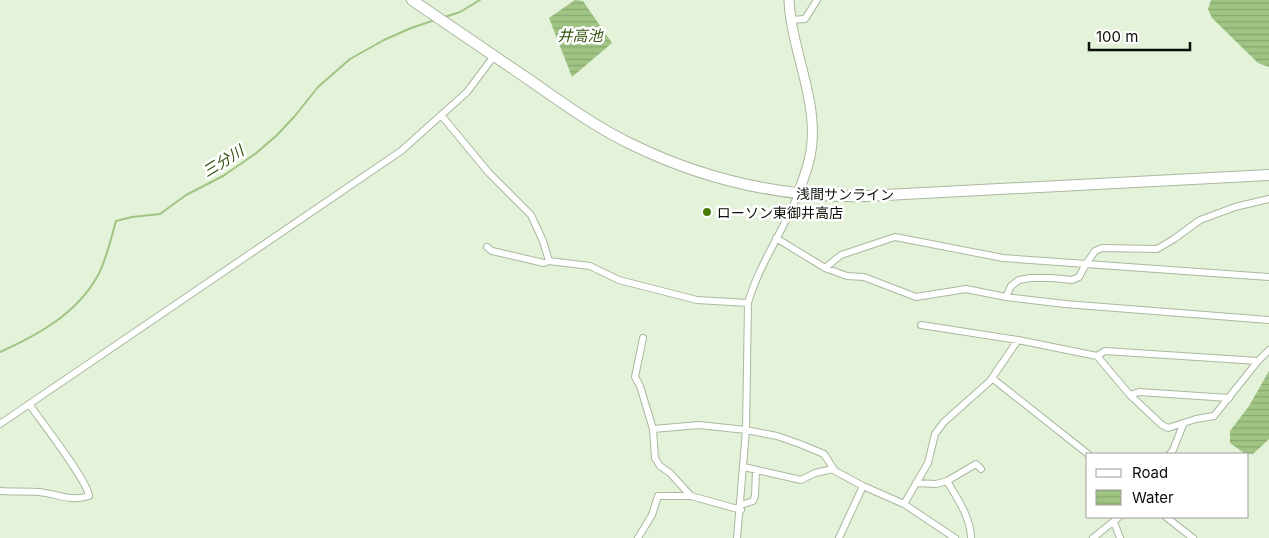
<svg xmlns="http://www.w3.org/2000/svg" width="1269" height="538" viewBox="0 0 1269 538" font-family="Inter,'Noto Sans JP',sans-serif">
	<defs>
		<pattern id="water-rules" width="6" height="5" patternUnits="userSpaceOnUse" patternTransform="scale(1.25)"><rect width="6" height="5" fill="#a0c483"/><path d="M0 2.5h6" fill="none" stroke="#88a770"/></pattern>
	</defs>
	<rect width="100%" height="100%" fill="#e3f2d9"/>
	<path fill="url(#water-rules)" d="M575,0L583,1L612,43L572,77L549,18Z
		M1211,0H1269V67L1258,63L1212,18L1208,9Z
		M1269,371V439L1253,454L1244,453L1230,443V431L1249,406Z"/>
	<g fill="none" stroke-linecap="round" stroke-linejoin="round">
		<path stroke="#a0c483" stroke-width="2" d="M445,17L460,12L480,0
			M0,352C38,335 76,314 97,277C106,262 111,238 116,221L132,217L160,214L186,195L223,176L255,154L276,136L294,117L318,87L350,59L384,40L411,28L435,20"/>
		<defs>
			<path id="street" d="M790,20L805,19L817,0
				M441,115L489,173L531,215L543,241L549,261
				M776,238L825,268L847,276L864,277L916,297L966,289L1006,297L1065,304L1269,320
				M487,247L492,251L544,263L549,261L590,266L619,280L697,300L748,303
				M825,268L841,255L895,237L1003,258L1086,264L1095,251L1102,248L1157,249L1174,239L1200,220L1235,207L1269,199
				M1006,297L1011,286L1019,280L1030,278H1052L1072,280L1079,277L1086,264L1269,277
				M921,325L1018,340L1097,356L1130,395L1162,425L1168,428L1196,419L1214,416L1258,361L1105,351L1097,356
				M643,338L635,377L640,386L653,429L655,458L660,466L670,473L691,496
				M1258,361L1269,350
				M992,378L1088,454
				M1130,395L1139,392L1229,398
				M0,424L401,151L467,92L494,56
				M653,429L699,425L746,430L777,436L800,444L824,454L835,471L863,486L904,504L955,538
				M1170,454L1173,450L1183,425
				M744,467L801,480L815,473L833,469
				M947,481C957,498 971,518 971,538
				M916,483L936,484L947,481L976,464L981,469
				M0,491C13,492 26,491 39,492C58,494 69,502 89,496C87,480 41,421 29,404
				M904,504L928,463L935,434L944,422L990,381L1018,340
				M741,505L753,501L755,496L756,470
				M1166,517L1193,538
				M1114,522L1120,538
				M638,538L652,515L658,496H691L741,510
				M737,538L746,430L748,303C759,264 783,232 798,194
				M839,538L863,486
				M1093,538L1119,517"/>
			<path id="secondary" d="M789,0C791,47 816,96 812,142C811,160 804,177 798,194"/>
			<path id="primary" d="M412,0C452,27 491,54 531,81C564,104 597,128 633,145C707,181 785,198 867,196L1269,175"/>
		</defs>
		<use href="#street" stroke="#aab8a0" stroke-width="8"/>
		<use href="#secondary" stroke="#aab8a0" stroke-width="11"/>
		<use href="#primary" stroke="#aab8a0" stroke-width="12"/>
		<use href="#street" stroke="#fff" stroke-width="6"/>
		<use href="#secondary" stroke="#fff" stroke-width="9"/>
		<use href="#primary" stroke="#fff" stroke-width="10"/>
	</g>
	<circle fill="#4a7b05" stroke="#fff" stroke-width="2" cx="707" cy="212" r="5"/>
	<g text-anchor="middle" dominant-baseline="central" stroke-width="5" stroke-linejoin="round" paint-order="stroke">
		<g font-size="14" fill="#0a0e06" stroke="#fff">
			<text transform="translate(845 194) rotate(1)">浅間サンライン</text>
		</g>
		<g font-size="14" fill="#0a0e06" stroke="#fff" text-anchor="start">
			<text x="717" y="212">ローソン東御井高店</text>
		</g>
		<g font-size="15" font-style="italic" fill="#31510c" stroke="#fff">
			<text x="580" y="35">井高池</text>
			<text transform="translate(223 161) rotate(-32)">三分川</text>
		</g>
	</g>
	<rect x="1086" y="453" width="162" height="65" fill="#ffffff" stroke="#9d9f9b"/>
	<rect x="1096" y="469" width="25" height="8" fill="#ffffff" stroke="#9d9f9b"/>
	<text x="1132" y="478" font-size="15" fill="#0a0e06">Road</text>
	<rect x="1096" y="490" width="25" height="15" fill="url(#water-rules)" stroke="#9d9f9b"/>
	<text x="1132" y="503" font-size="15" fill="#0a0e06">Water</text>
	<path d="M1089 42v8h101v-8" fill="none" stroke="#0a0e06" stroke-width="2.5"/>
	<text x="1096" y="42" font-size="15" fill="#0a0e06" stroke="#ffffff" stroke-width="4" paint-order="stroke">100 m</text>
</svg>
